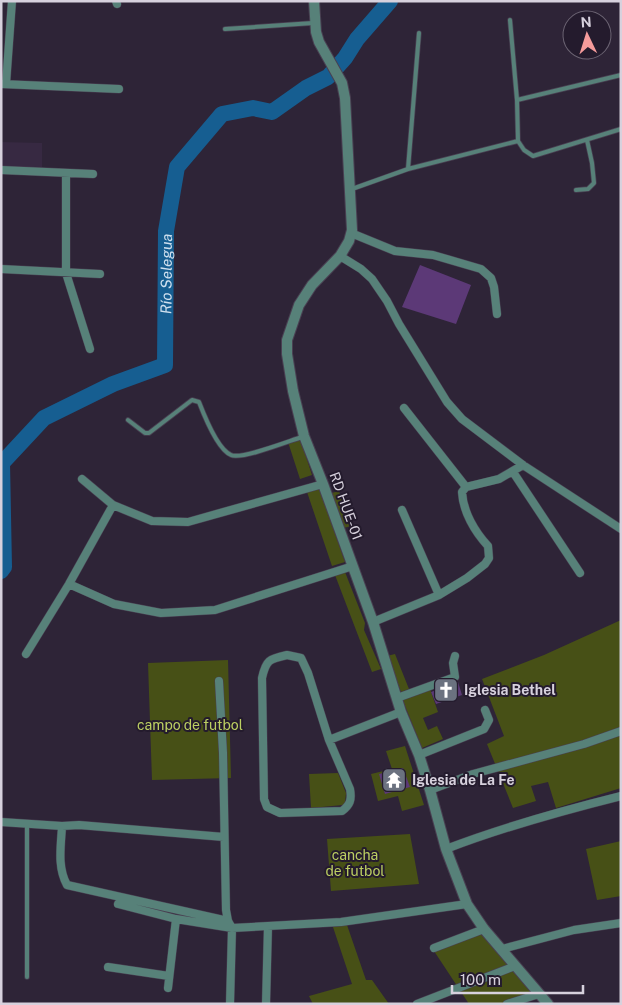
<svg xmlns="http://www.w3.org/2000/svg" width="622" height="1005" viewBox="0 0 622 1005" font-family="'Public Sans',sans-serif">
	<rect width="100%" height="100%" fill="#2e2437"/>
	<path fill="#372942" d="M1,142L42,143V167H1Z"/>
	<path fill="#475016" d="M300,438L312,475L300,479L288,442Z
		M318,485L345,562L332,566L306,489Z
		M339,491L351,526L340,529L328,494Z
		M345,572L365,623L364,630L381,669L372,672L335,575Z
		M621,620V788L556,808L548,782L531,786L536,801L513,808L487,744L504,736L482,679L544,655Z
		M395,654L409,689L401,692L387,656Z
		M228,660L231,778L152,780L148,663Z
		M429,686L438,712L423,718L428,730L437,726L443,739L422,748L401,696Z
		M405,746L424,805L402,811L398,796L378,801L371,774L392,769L386,751Z
		M338,773L346,793L345,803L343,805L311,808L309,774Z
		M410,834L419,884L331,891L327,839Z
		M621,841V896L597,900L586,849Z
		M347,925L366,980H372L389,1004H313L309,996L352,984L333,927Z
		M482,932L533,992L501,1004H469L434,951Z"/>
	<g fill="none" stroke-linecap="round" stroke-linejoin="round">
		<path stroke="#165e91" stroke-width="16" id="s1" d="M1,571L4,567L2,463L44,418L113,384L165,365L166,231L177,167L222,114L253,108L272,112L306,88L328,77L345,58L357,39L390,1"/>
	</g>
	<path fill="#5c3977" d="M420,265L471,285L456,324L402,307Z
		M458,682L462,695L436,704L431,692Z
		M403,768L410,787L385,794L379,774Z"/>
	<g fill="none" stroke-linecap="round" stroke-linejoin="round">
		<defs>
			<path id="service" d="M225,29L313,23
				M517,100L621,75
				M518,141L524,150L533,156L621,129
				M408,169L419,33
				M352,189L408,169L518,141L517,100L510,20
				M576,190L588,189L594,183L592,163L587,140
				M128,420L145,433H149L192,400L199,402C204,415 217,449 231,455C241,460 289,441 302,437
				M27,825V977"/>
			<path id="minor" d="M116,1L117,4
				M1,84L119,89
				M6,84L12,1
				M1,170L93,174
				M66,173V273L90,349
				M351,233L395,251L433,255L481,269L491,278L494,287L497,314
				M340,256L361,269L372,279L387,301L399,324L447,402L462,419L523,465L621,529
				M1,269L100,274
				M404,408L466,487
				M513,472L580,573
				M82,479L113,505L152,521L188,522L323,484
				M402,510L439,595
				M69,584L114,604L161,613L215,610L353,566
				M373,622L439,595L467,578L485,564L489,558L488,546C475,532 463,512 462,492L466,487L499,479L523,465
				M26,654L69,584L113,505
				M287,655L301,658L308,673L329,740L350,789C352,800 350,805 342,811L280,813L267,807L264,799L262,678C266,660 269,659 287,655Z
				M219,681L223,753L226,910L228,921L232,928L230,1004
				M397,698L455,677L453,663L455,656
				M329,740L401,712
				M419,755L484,729L489,720L485,710
				M430,790L473,774L584,744L621,731
				M1,822L62,826C61,846 57,867 67,885L228,921
				M62,826L79,825L224,837
				M446,849C503,827 561,811 621,796
				M118,904L176,919L232,928L341,922L467,904
				M434,948L484,929
				M502,949L574,930L621,923
				M108,967L169,976
				M168,988L176,919
				M266,1004L268,926
				M417,1004L515,966
				M507,1004L539,994"/>
			<path id="tertiary" d="M314,1L316,32L319,42L342,83L345,98L352,230L349,241L340,256L312,285L299,305L287,340V354L293,391L304,436L323,484L373,622L401,712L419,755L430,790L446,849L467,904L484,929L548,1004"/>
		</defs>
		<use href="#service" stroke="#494052" stroke-width="5.5"/>
		<use href="#minor" stroke="#494052" stroke-width="9"/>
		<use href="#tertiary" stroke="#494052" stroke-width="12"/>
		<use href="#service" stroke="#578179" stroke-width="4"/>
		<use href="#minor" stroke="#578179" stroke-width="8"/>
		<use href="#tertiary" stroke="#578179" stroke-width="10"/>
	</g>
	<defs>
		<symbol id="church-square" viewBox="-11 -11 22 22"><rect x="-9" y="-9" width="18" height="18" rx="4" fill="#6b7280" stroke="#241b2d"/><path d="M-1.2-6h2.4v3.5h3.3v2.4h-3.3V6h-2.4V-.1h-3.3v-2.4h3.3Z" fill="#fff"/></symbol>
		<symbol id="temple-square" viewBox="-11 -11 22 22"><rect x="-9" y="-9" width="18" height="18" rx="4" fill="#6b7280" stroke="#241b2d"/><path d="M0-6L5-2H3V0L6.5 2.5H4V6H1.5V3h-3V6H-4V2.5H-6.5L-3 0V-2H-5Z" fill="#fff"/></symbol>
	</defs>
	<g fill-rule="evenodd">
		<use href="#church-square" x="432" y="676" width="28" height="28"/>
		<use href="#temple-square" x="380" y="766" width="28" height="28"/>
	</g>
	<g text-anchor="middle" dominant-baseline="central" stroke-width="4" stroke-linejoin="round" paint-order="stroke">
		<g font-size="14" fill="#d7d1dd" stroke="#241b2d">
			<text transform="translate(346 506) rotate(70)">RD HUE-01</text>
		</g>
		<g font-size="14" font-weight="bold" fill="#d7d1dd" stroke="#241b2d" text-anchor="start">
			<text x="464" y="690">Iglesia Bethel</text>
			<text x="412" y="780">Iglesia de La Fe</text>
		</g>
		<g font-size="14" fill="#bccf62" stroke="#241b2d">
			<text x="190" y="725">campo de futbol</text>
			<text x="355" y="855">cancha<tspan x="355" dy="16">de futbol</tspan></text>
		</g>
		<g font-size="15" font-style="italic" fill="#cfe0ef" stroke="#241b2d">
			<text stroke="none"><textPath href="#s1" startOffset="394">Río Selegua</textPath></text>
		</g>
	</g>
	<rect width="622" height="1005" fill="none" stroke="#d7d1dd" stroke-width="5"/>
	<g transform="translate(587 35) rotate(356)"><circle r="24" fill="#241b2d" stroke="#6c6473"/>
	<path d="M0-4L9 19L0 12L-9 19Z" fill="#f59b9b"/>
	<text y="-8" font-size="14" font-weight="bold" text-anchor="middle" fill="#d7d1dd">N</text>
	</g>
	<path d="M452 985v8h131v-8" fill="none" stroke="#d7d1dd" stroke-width="2.5"/>
	<text x="460" y="985" font-size="15" fill="#d7d1dd" stroke="#241b2d" stroke-width="4" paint-order="stroke">100 m</text>
</svg>
